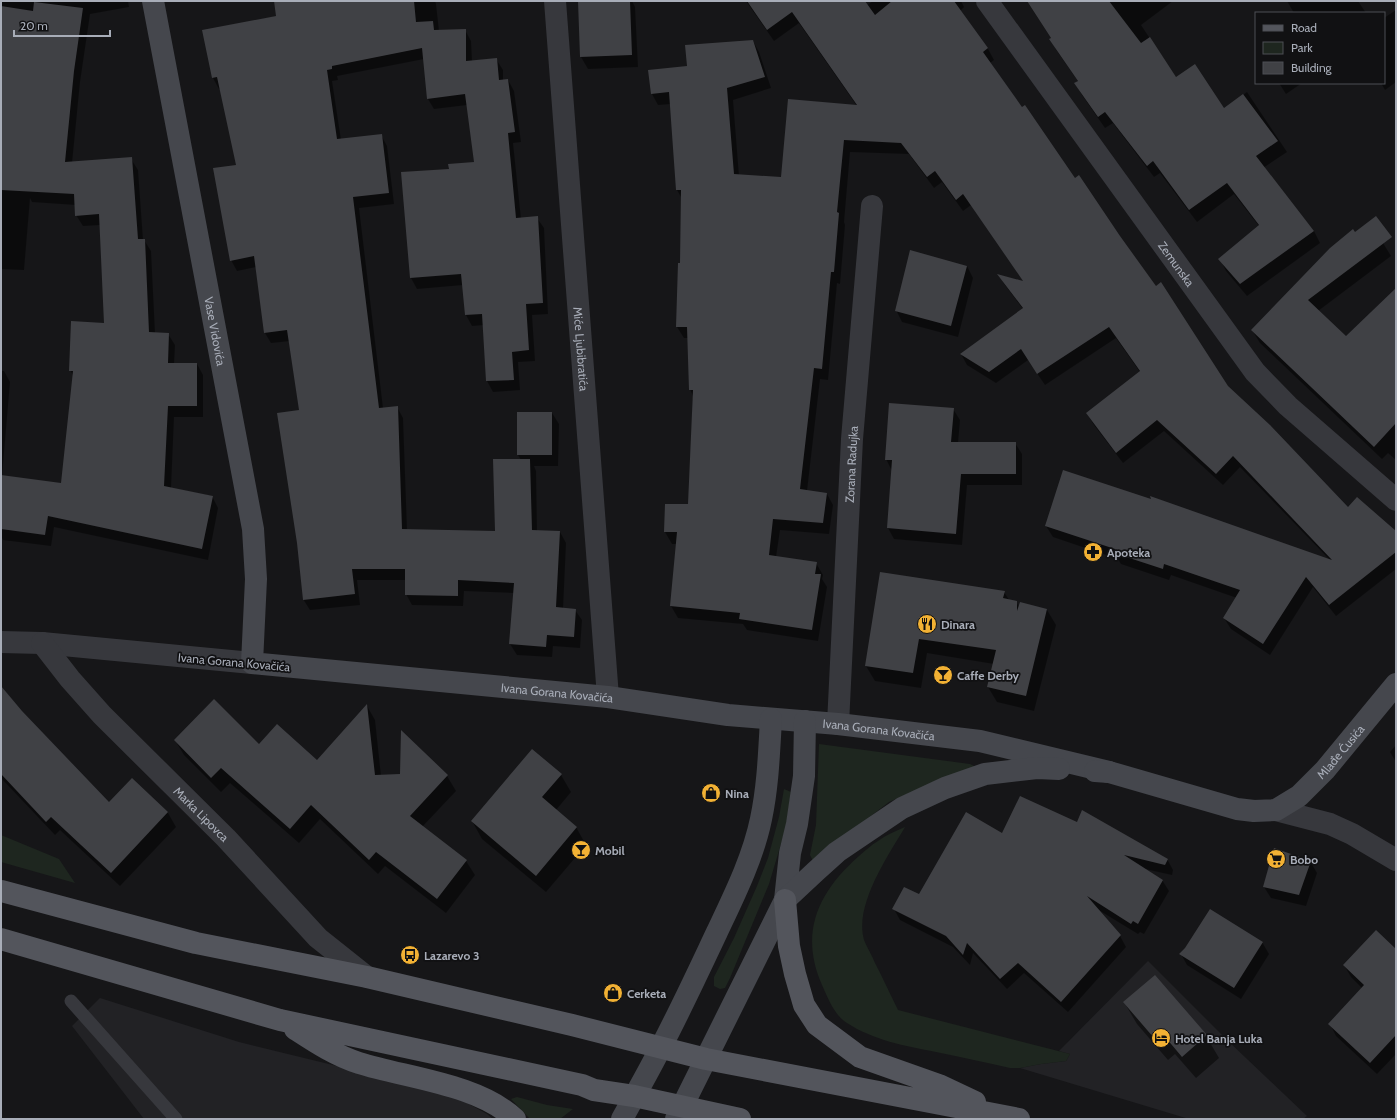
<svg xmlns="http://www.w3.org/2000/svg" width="1397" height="1120" viewBox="0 0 1397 1120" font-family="Cabin,sans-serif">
	<rect width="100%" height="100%" fill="#161618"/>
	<path fill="#222225" d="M1148,961L1227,1040L1307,1116L1303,1119H1189L1020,1068L1041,1064L1066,1061L1070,1054L1059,1051Z
		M100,998L239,1042L341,1067L460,1099L487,1114L493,1119H144L72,1026Z"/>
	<path fill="#1e261f" d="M819,744L970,764L980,769L932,783L889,802L813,861L810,855L816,825Z
		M784,789L791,792L786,827L769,884L730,978L725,988L720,989L714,986V977L734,938L757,886L768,858L779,817Z
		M905,827C888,856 854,905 864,940C867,948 872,955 875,963C883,978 890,994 898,1010L1070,1054L1066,1061L1041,1064L1020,1068H1010C985,1062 960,1057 936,1052C905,1046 873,1040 847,1023C834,1015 828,998 822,985C799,933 818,892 859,856C865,851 871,845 878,841C886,835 896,831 905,827Z
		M1,835L59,859L75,883L1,862Z
		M517,1097L547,1105L573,1109L560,1119H530L511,1099Z"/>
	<path fill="#0007" d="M1,1H128L129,7L90,14L80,82L72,163L131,159L138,170L143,240H144L151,251L155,333L168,334L175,345L174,364H197L203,375V417H174L171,488L212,496L218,508L208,560L54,527L51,546L3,540L1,536V371H4L10,382L2,476L62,484L74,377L70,370L105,324L100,225L83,226L76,215V205L32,202L30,198L24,270L1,269Z
		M275,1H435L436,4L439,31L465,30L471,41L472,61L496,59L503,70V80H508L514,91L521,142L513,143L521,219L537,218L544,228L548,314L532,315L535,361L518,362L520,390L493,392L487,381L484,325L472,326L466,315L463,285L417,289L411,278L402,173L450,170L475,163L467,105L434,109L428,99L424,59L337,76L338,80L332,81L341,140L381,135L387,146L394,204L359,208L383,408L397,407L403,418L407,530L496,532L521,460L518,455L552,413L559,424L558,466H534L536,471L537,531L560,532L566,543L563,609L575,610L582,620L580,648L553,646L552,657L517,655L510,644L514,593L464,591L463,606L412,605L406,594V580H357L360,605L310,610L303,599L300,411L290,341L271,343L265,333L256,267L237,271L231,260L237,166L221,88L219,89L213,78L204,31L277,16Z
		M579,1H632L635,7L638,67L588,69L581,57Z
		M746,1H815L835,28L873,1H961L964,7L960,11L988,49L994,60L990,63L1074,179L1119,236L1227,387L1348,508L1396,532V569L1336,616L1313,587L1270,655L1231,629L1224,618L1237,598L1171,575L1169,580L1121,564L1118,559L1053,537L1046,526L1329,559L1240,467L1223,485L1164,431L1123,463L1094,425L1087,414L1140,372L1116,338L1045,385L1028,360L996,383L967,365L961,354L1023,309L1005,285L999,275L1024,282L971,205L963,211L942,182L934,188L909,154L850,152L844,222L845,225L840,284L837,283L828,380L820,379L807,491L827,494L833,505L829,534L780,530L776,557L816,563L823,575L822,579L827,587L818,641L747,630L743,624L678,618L671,606L677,544H672L665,532L666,505H689L693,396L690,389L688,338H684L677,327L681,264V197L677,190L671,104L658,105L652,94L688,67L753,41L759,52L771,88L733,100L739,176L782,178L857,106L799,23L774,41Z
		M1027,1H1173L1141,25L1176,78L1224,110L1247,92L1287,152L1263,168L1314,231L1320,243L1247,296L1226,271L1220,259L1259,226L1234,194L1197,222L1160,173L1154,177L1113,123L1105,128L1082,95L1075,83L1078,81L1057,51L1050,39L1051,38Z
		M1287,1H1358L1366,13H1294Z
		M1396,10V82L1385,90L1381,83H1384V18Z
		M1279,83H1302L1286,94Z
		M1355,233L1383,243L1391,256L1318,311L1346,338L1396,290V460L1388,453L1382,459L1260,343L1252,330Z
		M967,266L973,278L958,337L902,322L896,310Z
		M953,409L960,420L958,443H1015L1022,454V485H967L962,545L894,539L888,528L892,471L886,459Z
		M1004,592L1009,600L1016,602L1019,607L1047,610L1056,625L1034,711L997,702L988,687L994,664L927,653L921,688L875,681L866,666Z
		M1,687L22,712L109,804L132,779L168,813L176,827L120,886L60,830L55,835L1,778Z
		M367,706L375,720L381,776L401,775L402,733L447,776L456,791L422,827L466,861L475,875L446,913L385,866L378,874L320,819L299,843L230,783L221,792L184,755L175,740L259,745L317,762Z
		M1396,745V762L1390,752Z
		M561,775L571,792L556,810L576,827L586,845L546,892L482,839L472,821Z
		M1077,824L1167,859L1173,870L1172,875L1145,869L1162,880L1169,891L1144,934L1140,932L1138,934L1097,909L1120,936L1126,947L1068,1012L1024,973L1007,989L973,953L970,965L953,947L900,920L894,909L919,896L1002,834Z
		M1310,861L1317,873L1306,906L1271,898L1264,887Z
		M1262,942L1269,954L1241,999L1187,965L1181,954Z
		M1396,951V1054L1377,1074L1336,1036L1330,1024L1362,988L1351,977L1344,965Z
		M1124,1002L1206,1036L1219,1058L1196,1078L1175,1054L1168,1060L1137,1024Z"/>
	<path fill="#404145" d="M274,1H414L416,22L433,21L434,30L466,29V61L497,58L499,80L508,79L515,132L508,133L516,218L538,216L543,303L526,304L529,350L512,352L514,380L486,381L482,314L465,315L461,274L410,278L401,172L449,169L448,164L474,162L465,94L427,99L422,48L332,66V69L327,70L337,139L382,134L389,193L353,197L379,408L398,406L402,529L495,531L493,459H530L532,530L560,531L556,607L576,609L574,637L547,635L546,647L509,644L514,583L458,580V596L405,595V569H352L355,594L303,600L297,543L277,413L299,410L287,330L264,333L254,256L230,261L213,168L236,165L217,77L212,78L202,30L276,16Z
		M578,1H630L632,55L580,57Z
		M747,1H865L875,15L892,1H954L988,48L983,52L1022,107L1025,105L1075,178L1079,175L1120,236L1156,286L1161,282L1228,386L1270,425L1348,507L1357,497L1396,531V552L1329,605L1306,577L1263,644L1223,618L1240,590L1164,564L1163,569L1114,553L1115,549L1045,526L1063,470L1151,499L1150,496L1332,560L1233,456L1216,474L1157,420L1116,453L1086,413L1140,371L1109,327L1037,374L1021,349L989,372L960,354L1023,308L997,274L1023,281L963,194L956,200L935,171L927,177L901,143L844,140L837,212L839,213L834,272H831L822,369L814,368L800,489L827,493L823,523L773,519L769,555L817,562L815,574H821L812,630L739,619L740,613L670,606L677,532H664L665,504H688L693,390H689L687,327H676L678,263H680L681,190H676L669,92L651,94L648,70L687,66L685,45L753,40L765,77L727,88L734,174L781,177L788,99L857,105L792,12L767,30Z
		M1027,1H1109L1141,43L1150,37L1176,77L1195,64L1224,108L1243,94L1278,141L1256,156L1314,231L1240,284L1218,259L1259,225L1227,183L1189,210L1153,161L1147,166L1105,112L1098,117L1074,83L1078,81L1049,39L1051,38Z
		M34,2L83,8L74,71L65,162L132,157L138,239H145L149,332L169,333L168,363H197V406H168L164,486L213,496L202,549L48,516L45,535L1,529V475L61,483L73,371H69L71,321L104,323L99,214L75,216L74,194L1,190V6L33,11Z
		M1376,216L1392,237L1308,300L1346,336L1396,288V423L1374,447L1251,330L1330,248L1353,229L1355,232Z
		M910,250L967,266L951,326L895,311Z
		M889,403L954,408L951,442H1016V474H961L956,534L887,528L892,460H885Z
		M517,412H552V455H517Z
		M880,572L1005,591L1003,598L1017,601V611L1020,602L1047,609L1026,696L987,687L996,650L919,639L913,673L865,666Z
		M1,686L22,711L109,802L132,778L168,812L111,873L51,817L46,822L1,774Z
		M214,699L259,744L277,724L317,760L367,704L375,775L400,774L401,730L448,775L410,816L467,860L437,899L376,852L369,860L311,805L290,829L221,768L211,778L174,740Z
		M532,749L562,774L542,797L577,827L536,876L471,821Z
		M1020,796L1077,822L1082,810L1168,859L1165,865L1124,855L1163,880L1138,924L1133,921L1131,924L1087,896L1121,935L1061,1002L1018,963L1000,979L967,943L963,955L946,936L892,909L904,887L919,894L966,812L1002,833Z
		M1274,848L1311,861L1299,895L1263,887Z
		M1210,909L1263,942L1234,988L1179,954L1185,948Z
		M1376,930L1396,949V1035L1370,1063L1328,1024L1364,985L1343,965Z
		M1155,975L1207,1035L1182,1057L1161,1032L1154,1038L1123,1002Z"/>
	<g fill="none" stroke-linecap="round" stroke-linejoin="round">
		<path stroke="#37383d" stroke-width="13" d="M71,1001L176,1119"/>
		<g stroke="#37383d" stroke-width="22">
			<path id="s1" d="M555,1L608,697"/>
			<path id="s2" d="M987,1L1255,372L1288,406L1396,500"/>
			<path d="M1,642L42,643L252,663"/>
			<path id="s3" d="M42,643L70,679L102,715L226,838L318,938L367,977"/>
			<path id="s4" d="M838,724L852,439L872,206"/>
			<path d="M1276,810L1330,824L1352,834L1396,860"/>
		</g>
		<g stroke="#45474d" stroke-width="22">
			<path id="s5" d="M153,1L253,529L256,579L252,663L608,697L728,715L838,724L980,741L1109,772"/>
			<path id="s6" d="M1095,771L1109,772L1237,809L1254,811L1276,810L1299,796L1325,770L1396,684"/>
			<path d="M785,900L790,853L797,824L804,776L805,721"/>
			<path d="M622,1119C635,1095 649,1071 661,1047C681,1009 699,970 717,932C734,896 753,858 761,819C768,786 769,753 771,719"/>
			<path d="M676,1119L785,900L815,872L837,852L902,808L945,788L985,774L1037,768L1059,769"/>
		</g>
		<path stroke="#53555c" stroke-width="22" d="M1,891L196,943L367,977L572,1025L706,1059L1019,1119
			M785,900L789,946L795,974L804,1005L817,1025L860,1057L939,1085L975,1102
			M1,939L280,1020L582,1085L594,1090L634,1096L740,1119
			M295,1029C315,1042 336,1056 359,1063C407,1078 478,1084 515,1119"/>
	</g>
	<defs>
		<symbol id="pharmacy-disc" viewBox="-11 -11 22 22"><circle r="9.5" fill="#f2b134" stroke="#111113"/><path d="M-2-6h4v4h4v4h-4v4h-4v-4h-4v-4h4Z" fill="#111"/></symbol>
		<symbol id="restaurant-disc" viewBox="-11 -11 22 22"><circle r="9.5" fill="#f2b134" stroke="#111113"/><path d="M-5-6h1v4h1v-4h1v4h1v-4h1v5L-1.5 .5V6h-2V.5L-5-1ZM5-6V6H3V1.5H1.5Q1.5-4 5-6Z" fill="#111"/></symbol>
		<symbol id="bar-disc" viewBox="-11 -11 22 22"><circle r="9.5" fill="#f2b134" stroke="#111113"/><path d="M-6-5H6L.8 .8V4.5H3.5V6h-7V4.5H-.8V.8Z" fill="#111"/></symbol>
		<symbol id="shop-disc" viewBox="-11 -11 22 22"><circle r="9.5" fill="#f2b134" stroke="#111113"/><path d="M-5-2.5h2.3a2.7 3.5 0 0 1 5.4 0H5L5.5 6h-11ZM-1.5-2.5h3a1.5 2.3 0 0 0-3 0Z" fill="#111"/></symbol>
		<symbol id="supermarket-disc" viewBox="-11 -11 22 22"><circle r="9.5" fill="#f2b134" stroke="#111113"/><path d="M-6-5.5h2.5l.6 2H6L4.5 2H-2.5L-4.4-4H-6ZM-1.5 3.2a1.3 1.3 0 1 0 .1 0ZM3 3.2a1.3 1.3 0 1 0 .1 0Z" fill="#111"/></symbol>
		<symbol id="bus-disc" viewBox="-11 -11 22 22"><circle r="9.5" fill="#f2b134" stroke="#111113"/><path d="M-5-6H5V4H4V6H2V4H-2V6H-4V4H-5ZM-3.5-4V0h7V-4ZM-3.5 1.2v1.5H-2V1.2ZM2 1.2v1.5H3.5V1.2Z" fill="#111"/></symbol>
		<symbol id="hotel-disc" viewBox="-11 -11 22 22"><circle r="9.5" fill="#f2b134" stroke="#111113"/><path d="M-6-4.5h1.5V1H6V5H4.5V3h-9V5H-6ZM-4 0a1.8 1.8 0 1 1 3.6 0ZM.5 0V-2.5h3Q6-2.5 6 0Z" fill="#111"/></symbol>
	</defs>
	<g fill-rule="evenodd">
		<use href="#pharmacy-disc" x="1082" y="541" width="22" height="22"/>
		<use href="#restaurant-disc" x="916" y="613" width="22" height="22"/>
		<use href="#bar-disc" x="932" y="664" width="22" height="22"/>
		<use href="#shop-disc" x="700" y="782" width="22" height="22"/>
		<use href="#bar-disc" x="570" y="839" width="22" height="22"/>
		<use href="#supermarket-disc" x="1265" y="848" width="22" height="22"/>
		<use href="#bus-disc" x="399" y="944" width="22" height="22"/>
		<use href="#shop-disc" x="602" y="982" width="22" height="22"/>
		<use href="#hotel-disc" x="1150" y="1027" width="22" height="22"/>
	</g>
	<g text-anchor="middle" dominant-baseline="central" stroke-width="3.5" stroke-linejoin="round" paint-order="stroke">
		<g font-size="12" fill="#a8adb8" stroke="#111113">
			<text stroke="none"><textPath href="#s2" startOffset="324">Zemunska</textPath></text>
			<text stroke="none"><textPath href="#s5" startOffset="336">Vase Vidovića</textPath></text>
			<text stroke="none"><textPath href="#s1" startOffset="349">Miće Ljubibratića</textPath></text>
			<text stroke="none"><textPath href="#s4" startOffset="260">Zorana Radujka</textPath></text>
			<text transform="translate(234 662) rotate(5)">Ivana Gorana Kovačića</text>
			<text stroke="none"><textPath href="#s5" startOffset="978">Ivana Gorana Kovačića</textPath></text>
			<text stroke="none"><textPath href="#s5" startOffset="1302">Ivana Gorana Kovačića</textPath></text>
			<text stroke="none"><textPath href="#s6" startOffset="274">Mlađe Ćusića</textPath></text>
			<text stroke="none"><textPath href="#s3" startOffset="234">Marka Lipovca</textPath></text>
		</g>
		<g font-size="12" font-weight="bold" fill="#a8adb8" stroke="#111113" text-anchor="start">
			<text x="1107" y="552">Apoteka</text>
			<text x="941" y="624">Dinara</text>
			<text x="957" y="675">Caffe Derby</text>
			<text x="725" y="793">Nina</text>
			<text x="595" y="850">Mobil</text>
			<text x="1290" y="859">Bobo</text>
			<text x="424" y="955">Lazarevo 3</text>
			<text x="627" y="993">Cerketa</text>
			<text x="1175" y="1038">Hotel Banja Luka</text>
		</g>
	</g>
	<rect width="1397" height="1120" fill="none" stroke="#a8adb8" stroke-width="4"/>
	<rect x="1255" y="12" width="130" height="72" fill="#111113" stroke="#4d4f55"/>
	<rect x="1263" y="25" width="20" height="6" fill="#53555c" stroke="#4d4f55"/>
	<text x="1291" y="32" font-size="12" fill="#a8adb8">Road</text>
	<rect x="1263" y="42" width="20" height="12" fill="#1e261f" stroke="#4d4f55"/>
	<text x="1291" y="52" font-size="12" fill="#a8adb8">Park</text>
	<rect x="1263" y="62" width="20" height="12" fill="#404145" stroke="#4d4f55"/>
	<text x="1291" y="72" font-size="12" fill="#a8adb8">Building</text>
	<path d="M14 30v6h96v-6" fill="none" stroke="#a8adb8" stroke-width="2"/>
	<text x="20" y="30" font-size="12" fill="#a8adb8" stroke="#111113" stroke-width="3" paint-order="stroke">20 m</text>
</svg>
